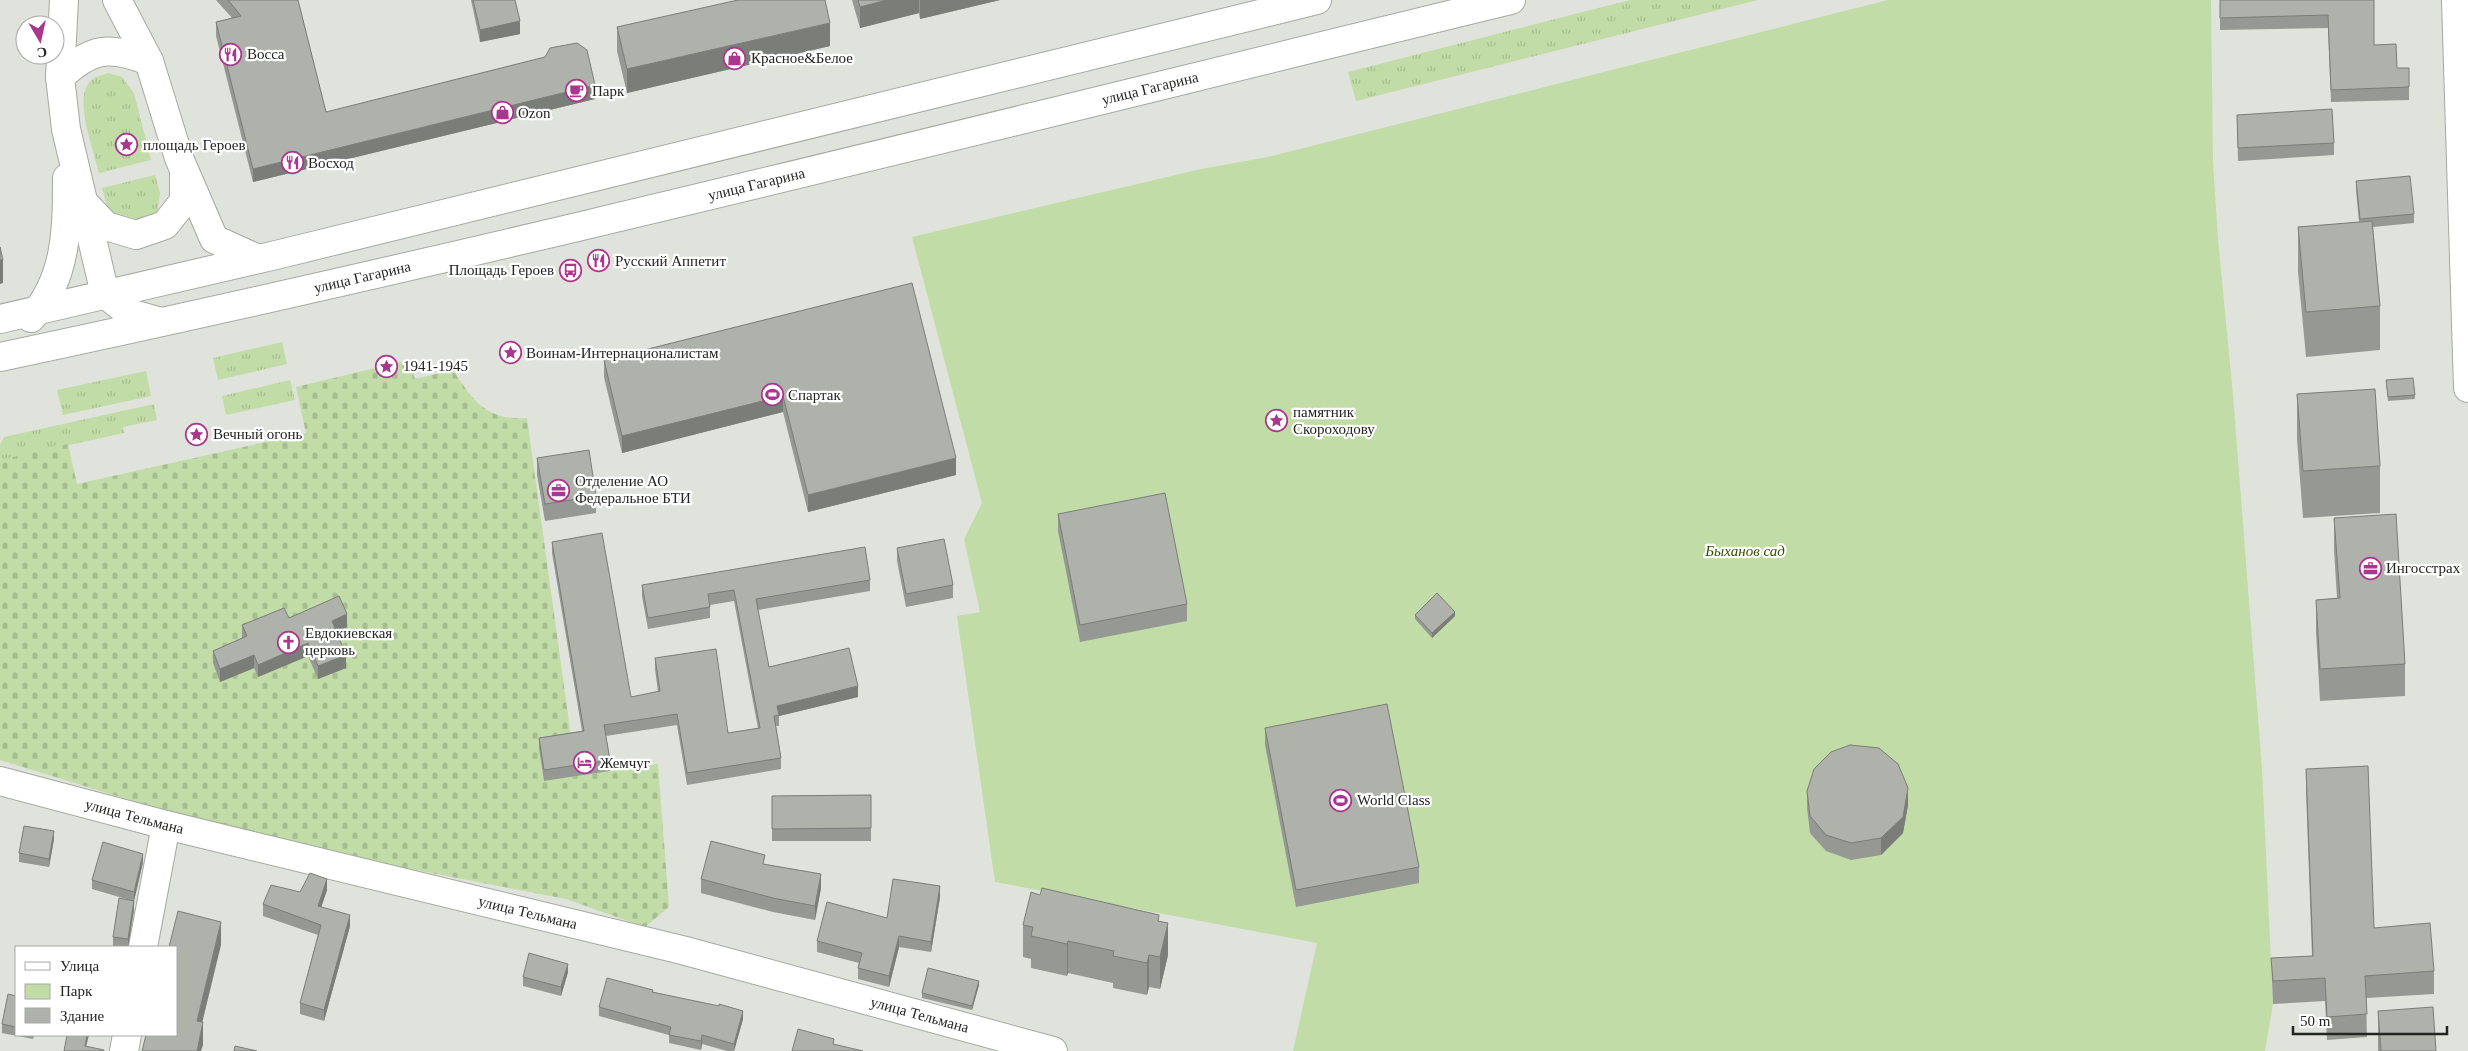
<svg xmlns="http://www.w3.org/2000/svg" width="2468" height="1051" viewBox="0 0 2468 1051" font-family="Georgia,serif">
	<defs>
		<pattern id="grass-tufts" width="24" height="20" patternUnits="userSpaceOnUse" patternTransform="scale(1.25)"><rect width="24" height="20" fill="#c1dca6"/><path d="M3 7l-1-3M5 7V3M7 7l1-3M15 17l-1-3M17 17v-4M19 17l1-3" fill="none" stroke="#a6bd8f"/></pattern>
		<pattern id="cemetery-stones" width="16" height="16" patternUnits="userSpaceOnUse" patternTransform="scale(1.25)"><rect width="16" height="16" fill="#c1dca6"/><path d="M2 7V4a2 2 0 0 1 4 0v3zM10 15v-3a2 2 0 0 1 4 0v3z" fill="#a6bd8f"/></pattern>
	</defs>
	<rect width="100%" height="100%" fill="#dfe3db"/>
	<path fill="url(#grass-tufts)" d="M1630,0H1758L1356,101L1348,72Z
		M108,73L122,77L134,93L151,160L99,173C94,152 75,102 88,84C92,77 101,76 108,73Z
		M155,175L160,193L157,214L145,225L119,223L107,206L102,188Z
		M282,342L287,364L218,380L213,358Z
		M146,371L151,396L63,415L57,390Z
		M290,380L295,400L226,415L222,396Z
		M154,404L157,420L123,427L124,433L0,460V445L4,437Z"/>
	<path fill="url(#cemetery-stones)" d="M409,360L415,379L453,370C473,401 487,421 527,418L572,744L539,749L544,781L658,764L669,907L645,927L566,899L256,839L0,760V460L68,444L77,484L306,433L296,387Z"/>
	<path fill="#c1dca6" d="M1888,0H2211L2213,163L2218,239L2233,395L2262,769L2273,1004L2265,1051H1293L1317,943L995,882L957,616L980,612L964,539L982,503L912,237L1201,169L1268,157Z"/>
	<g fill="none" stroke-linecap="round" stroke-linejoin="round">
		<defs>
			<g id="minor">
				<path d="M2456,0L2468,388"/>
				<path id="s1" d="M0,781L166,825L682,950L1053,1051"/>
				<path d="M143,947L166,825"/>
				<path d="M124,1051L127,1035"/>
			</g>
			<g id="major">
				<path d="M64,0L60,77L66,129L105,294L129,313L161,322"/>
				<path d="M117,0L149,61L179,158L214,239L258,259"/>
				<path d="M60,77C91,48 109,45 149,61"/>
				<path d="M83,202L106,226L136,235L165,225L184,201V172"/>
				<path d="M31,318C67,279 67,228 67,178"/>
				<path d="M0,319L276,255L1317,0"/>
				<path id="s2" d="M0,357C506,250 1008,122 1511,0"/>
			</g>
		</defs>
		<use href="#minor" stroke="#a5a9a1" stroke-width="30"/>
		<use href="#major" stroke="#a5a9a1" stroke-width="30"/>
		<use href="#minor" stroke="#fff" stroke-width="28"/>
		<use href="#major" stroke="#fff" stroke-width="28"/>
	</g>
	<path fill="#969993" d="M216,0H298L326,112L595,99L253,182L216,36V22L232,18Z
		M471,0H515L520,34L480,42Z
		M852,0H1000L920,19L919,13L860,28Z
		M2220,0H2374V45L2397,68H2409V100L2331,102L2328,28L2220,30Z
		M617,27L830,46L627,93L617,51Z
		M2237,115L2334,143V155L2238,161Z
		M2356,181L2414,214V223L2373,227L2380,306V350L2306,357L2298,272V227L2359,222L2356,190Z
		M912,283L956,475L808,512L783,412L622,453L604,377V360Z
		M2386,380L2415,395V399L2388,401Z
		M2297,394L2380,466V513L2303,518L2297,440Z
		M537,458L596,496V513L545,521L537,475Z
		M1058,514L1187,604V621L1080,642L1058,531Z
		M2334,518L2405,664V696L2320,701L2316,632V600L2337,598L2334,550Z
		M552,542L631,697L658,692L655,669V658L728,733L758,728L734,601L710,605V618L648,629L642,596V585L870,580V591L758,610L769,667L858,697L779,716V726H776L781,758V769L687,785L677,725L606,736L610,760V771L544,781L539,749V738L582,731L552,553Z
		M897,548L953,585V598L906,607L897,561Z
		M1415,615L1455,616L1432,638L1415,619Z
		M289,618L347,627L336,632L346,668L318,679L308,656L258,677L254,668L220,682L213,663V651L242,638V625Z
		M1265,728L1419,867V883L1296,907L1265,745Z
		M2306,769L2374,928L2434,971V994L2366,998L2367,1037L2327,1040L2325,1001L2273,1004L2271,958L2312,956L2306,791Z
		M1807,791L1908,805L1903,833L1881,855L1851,860L1826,851L1810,833L1807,808Z
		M871,795V841H772V796Z
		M54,839L49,867L19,862V853Z
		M143,862L134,901V910L128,947L113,946V937L133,901L92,889V880Z
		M765,864L821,888L815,920L773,912L701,893V879Z
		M327,890L321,907L350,926L324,1021L300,1014V1003L318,935L263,916V904L300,892Z
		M940,897L931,952L899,947L889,987L858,979V968L859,963L817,952V941L887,918Z
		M1159,921L1168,955L1160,989L1149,987L1147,995L1113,988V983L1068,973L1067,976L1031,968V959L1023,957V925Z
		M568,972L561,996L523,986V977Z
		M979,985L972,1010L922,998V993Z
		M653,992L743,1019L734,1051H727L702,1044L701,1050L669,1043V1035L599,1016V1007Z
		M16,996V1035H34L33,1039L2,1033V1024Z
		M2378,1011L2436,1051H2378Z"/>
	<path fill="#7a7d78" d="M887,0H919V13L860,28V7Z
		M920,0H1000L920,19Z
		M520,21V34L480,42V30Z
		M830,23V46L627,93V69Z
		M595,85V99L253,182V169Z
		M0,260H3V283L0,284Z
		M783,396V412L622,453V436Z
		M956,458V475L808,512V495Z
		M1455,612V616L1432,638V633Z
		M347,614V627L332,634V621Z
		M308,643V656L258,677V665Z
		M254,655V668L220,682V669Z
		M346,655V668L318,679V666Z
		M858,686V697L779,716L777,706Z
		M1908,788V805L1903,833L1881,855V838Z
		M54,831V839L49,867V859Z
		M143,854V862L134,901V892Z
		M821,874V888L815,920V906Z
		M327,879V890L318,917V906Z
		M940,886V897L931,952V942Z
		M134,901V910L128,947V939Z
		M350,915V926L324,1021V1010Z
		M221,922V945L197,1044V1021Z
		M1168,923V955L1160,989V957Z
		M899,936V947L889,987V976Z
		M1068,941V973L1067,976V944Z
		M1149,955V987L1147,995V963Z
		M568,964V972L561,996V987Z
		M979,981V985L972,1010V1006Z
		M743,1011V1019L734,1051V1044Z
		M203,1022V1045L201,1051H197Z
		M87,1035H89L85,1051V1046Z
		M702,1035V1044L701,1050V1041Z"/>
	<path fill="#aeb2ab" stroke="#7a7d78" d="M228,0H298L326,112L545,57L550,48L577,43L587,50L595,85L253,169L216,22L241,16Z
		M473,0H515L520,21L480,30Z
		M738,0H825L830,23L627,69L617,27Z
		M858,0H887L860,7Z
		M2220,0H2374V45L2396,44L2397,68H2409V87L2331,90L2328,15L2220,18Z
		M2332,109L2334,143L2238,148L2237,115Z
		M2410,176L2414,214L2360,219L2356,181Z
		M2372,221L2380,306L2306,312L2298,227Z
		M0,247L3,260H0Z
		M912,283L956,458L808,495L783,396L622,436L604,360Z
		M2413,378L2415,395L2388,397L2386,380Z
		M2375,389L2380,466L2303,471L2297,394Z
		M589,450L596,496L545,504L537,458Z
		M1165,493L1187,604L1080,625L1058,514Z
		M2396,514L2405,664L2320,669L2316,600L2340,598L2334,518Z
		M602,533L631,697L660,691L655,658L716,649L728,733L760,728L734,590L708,594L710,607L648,618L642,585L865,547L870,580L756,599L769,667L849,648L858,686L777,706L779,715L774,716L781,758L687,773L677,714L604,725L610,760L544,770L539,738L584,731L552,542Z
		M944,539L953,585L906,594L897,548Z
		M1437,593L1455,612L1432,633L1415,615Z
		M339,596L347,614L332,621L346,655L318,666L308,643L258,665L254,655L220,669L213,651L247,636L242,625L284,608L289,618Z
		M1387,704L1419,867L1296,890L1265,728Z
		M1850,745L1879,748L1898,764L1908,788L1903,817L1881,838L1851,843L1826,835L1810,816L1807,791L1814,769L1831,752Z
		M2368,766L2374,928L2430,923L2434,971L2365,976L2367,1014L2327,1017L2325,978L2273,981L2271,958L2313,956L2306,769Z
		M871,795V828L772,829V796Z
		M24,826L54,831L49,859L19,853Z
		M711,841L765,855L763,864L821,874L815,906L773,898L701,879Z
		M103,842L143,854L134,892L92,880Z
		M310,873L327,879L318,906L350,915L324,1010L300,1003L321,925L263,904L271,885L300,892Z
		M893,879L940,886L931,942L899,936L889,976L858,968L862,953L817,941L827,902L887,918Z
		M1042,888L1159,915L1158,921L1168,923L1160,957L1149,955L1147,963L1113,956L1114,951L1068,941L1067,944L1031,936L1033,927L1023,925L1031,892L1040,895Z
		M119,898L134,901L128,939L113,937Z
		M178,911L221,922L197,1021L203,1022L197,1051H142L146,1035H176V947H169Z
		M529,953L568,964L561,987L523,977Z
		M928,968L979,981L972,1006L922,993Z
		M607,978L653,990L652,992L719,1006V1004L743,1011L734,1044L702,1035L701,1041L669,1035L671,1027L599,1007Z
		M8,994L16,996V1027L2,1024Z
		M2433,1007L2436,1051H2381L2378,1011Z
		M798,1029L834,1039L833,1044L863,1051H792Z
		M67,1035H87L85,1046L104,1050V1051H64Z
		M235,1046L257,1051H234Z"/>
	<defs>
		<symbol id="restaurant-ring" viewBox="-11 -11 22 22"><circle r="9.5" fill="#fff" stroke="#ab368e" stroke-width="1.5"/><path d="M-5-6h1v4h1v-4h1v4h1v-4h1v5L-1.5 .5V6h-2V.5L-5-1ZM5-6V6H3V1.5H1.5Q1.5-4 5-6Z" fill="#ab368e"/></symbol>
		<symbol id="shop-ring" viewBox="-11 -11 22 22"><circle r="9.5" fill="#fff" stroke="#ab368e" stroke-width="1.5"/><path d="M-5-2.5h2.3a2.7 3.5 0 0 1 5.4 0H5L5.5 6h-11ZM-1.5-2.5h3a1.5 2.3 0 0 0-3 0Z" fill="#ab368e"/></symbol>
		<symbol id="cafe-ring" viewBox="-11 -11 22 22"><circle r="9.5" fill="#fff" stroke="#ab368e" stroke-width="1.5"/><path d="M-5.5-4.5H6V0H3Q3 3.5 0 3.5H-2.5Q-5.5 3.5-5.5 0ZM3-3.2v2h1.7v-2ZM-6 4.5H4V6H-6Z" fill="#ab368e"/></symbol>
		<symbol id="sight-ring" viewBox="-11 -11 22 22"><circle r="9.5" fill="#fff" stroke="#ab368e" stroke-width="1.5"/><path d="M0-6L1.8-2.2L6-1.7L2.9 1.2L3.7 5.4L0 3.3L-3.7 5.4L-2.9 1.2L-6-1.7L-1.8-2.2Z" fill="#ab368e"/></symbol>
		<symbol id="bus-ring" viewBox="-11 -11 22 22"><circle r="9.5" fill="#fff" stroke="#ab368e" stroke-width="1.5"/><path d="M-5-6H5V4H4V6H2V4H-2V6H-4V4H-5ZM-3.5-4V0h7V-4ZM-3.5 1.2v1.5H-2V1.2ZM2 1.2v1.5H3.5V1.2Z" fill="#ab368e"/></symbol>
		<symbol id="stadium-ring" viewBox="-11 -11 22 22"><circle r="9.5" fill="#fff" stroke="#ab368e" stroke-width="1.5"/><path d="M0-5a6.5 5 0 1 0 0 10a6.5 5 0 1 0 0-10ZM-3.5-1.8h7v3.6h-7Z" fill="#ab368e"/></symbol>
		<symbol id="office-ring" viewBox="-11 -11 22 22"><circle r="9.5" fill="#fff" stroke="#ab368e" stroke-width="1.5"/><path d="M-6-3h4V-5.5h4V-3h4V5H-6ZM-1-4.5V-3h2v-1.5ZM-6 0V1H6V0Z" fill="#ab368e"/></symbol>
		<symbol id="church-ring" viewBox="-11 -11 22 22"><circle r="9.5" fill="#fff" stroke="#ab368e" stroke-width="1.5"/><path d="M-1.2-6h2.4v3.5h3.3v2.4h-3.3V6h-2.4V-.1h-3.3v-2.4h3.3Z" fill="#ab368e"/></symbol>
		<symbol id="hotel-ring" viewBox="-11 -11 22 22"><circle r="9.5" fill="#fff" stroke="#ab368e" stroke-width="1.5"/><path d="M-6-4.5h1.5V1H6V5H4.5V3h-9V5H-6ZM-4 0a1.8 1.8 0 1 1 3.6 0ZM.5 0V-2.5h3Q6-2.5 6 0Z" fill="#ab368e"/></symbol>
	</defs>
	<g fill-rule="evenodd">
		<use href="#restaurant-ring" x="218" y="42" width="25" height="25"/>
		<use href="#shop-ring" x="722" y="46" width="25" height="25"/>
		<use href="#cafe-ring" x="564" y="78" width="25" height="25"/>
		<use href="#shop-ring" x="490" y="100" width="25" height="25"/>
		<use href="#sight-ring" x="114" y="132" width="25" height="25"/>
		<use href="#restaurant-ring" x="280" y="150" width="25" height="25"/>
		<use href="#restaurant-ring" x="586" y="248" width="25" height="25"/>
		<use href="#bus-ring" x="558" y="258" width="25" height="25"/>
		<use href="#sight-ring" x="498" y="340" width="25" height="25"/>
		<use href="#sight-ring" x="374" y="354" width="25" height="25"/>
		<use href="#stadium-ring" x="760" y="382" width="25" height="25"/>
		<use href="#sight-ring" x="1264" y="408" width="25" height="25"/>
		<use href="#sight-ring" x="184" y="422" width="25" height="25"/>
		<use href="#office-ring" x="546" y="478" width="25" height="25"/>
		<use href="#office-ring" x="2358" y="556" width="25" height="25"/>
		<use href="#church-ring" x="276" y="630" width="25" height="25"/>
		<use href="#hotel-ring" x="572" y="750" width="25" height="25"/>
		<use href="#stadium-ring" x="1328" y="788" width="25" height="25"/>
	</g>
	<g text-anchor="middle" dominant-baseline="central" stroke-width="4.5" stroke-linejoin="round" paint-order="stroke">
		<g font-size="15" fill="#232522" stroke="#fff" text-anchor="start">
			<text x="247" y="54">Bocca</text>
			<text x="751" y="58">Красное&amp;Белое</text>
			<text x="592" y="91">Парк</text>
			<text x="518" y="113">Ozon</text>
			<text x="143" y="145">площадь Героев</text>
			<text x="308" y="163">Восход</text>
			<text x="615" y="261">Русский Аппетит</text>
			<text x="554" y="270" text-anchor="end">Площадь Героев</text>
			<text x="526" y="353">Воинам-Интернационалистам</text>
			<text x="403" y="366">1941-1945</text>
			<text x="788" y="395">Спартак</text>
			<text x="1293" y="412">памятник<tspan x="1293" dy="17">Скороходову</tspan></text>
			<text x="213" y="434">Вечный огонь</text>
			<text x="575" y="481">Отделение АО<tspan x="575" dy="17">Федеральное БТИ</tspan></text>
			<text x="2386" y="568">Ингосстрах</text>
			<text x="305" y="633">Евдокиевская<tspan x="305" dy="17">церковь</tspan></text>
			<text x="600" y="763">Жемчуг</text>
			<text x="1357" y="800">World Class</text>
		</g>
		<g font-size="15" fill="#232522" stroke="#fff">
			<text stroke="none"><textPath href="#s2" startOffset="1181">улица Гагарина</textPath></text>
			<text stroke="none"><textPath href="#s2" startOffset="776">улица Гагарина</textPath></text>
			<text stroke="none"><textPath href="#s2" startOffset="371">улица Гагарина</textPath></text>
			<text stroke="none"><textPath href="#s1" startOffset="139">улица Тельмана</textPath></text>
			<text stroke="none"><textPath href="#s1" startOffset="544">улица Тельмана</textPath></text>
			<text stroke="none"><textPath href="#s1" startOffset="949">улица Тельмана</textPath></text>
		</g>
		<g font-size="15" font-style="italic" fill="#335000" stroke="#fff">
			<text x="1745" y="551">Быханов сад</text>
		</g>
	</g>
	<rect x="15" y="946" width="162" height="90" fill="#ffffff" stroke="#a7a8a7"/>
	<rect x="25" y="962" width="25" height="8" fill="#ffffff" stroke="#a7a8a7"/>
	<text x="60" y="971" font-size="15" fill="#232522">Улица</text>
	<rect x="25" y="984" width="25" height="15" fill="#c1dca6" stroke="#a7a8a7"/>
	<text x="60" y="996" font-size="15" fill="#232522">Парк</text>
	<rect x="25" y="1008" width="25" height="15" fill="#aeb2ab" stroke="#a7a8a7"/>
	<text x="60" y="1021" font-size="15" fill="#232522">Здание</text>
	<g transform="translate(40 40) rotate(171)"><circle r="24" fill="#ffffff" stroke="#a7a8a7"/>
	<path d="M0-4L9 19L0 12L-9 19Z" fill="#ab368e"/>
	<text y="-8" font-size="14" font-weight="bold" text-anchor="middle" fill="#232522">С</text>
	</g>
	<path d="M2293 1026v8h154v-8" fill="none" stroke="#232522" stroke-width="2.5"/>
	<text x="2300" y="1026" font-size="15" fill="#232522" stroke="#ffffff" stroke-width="4" paint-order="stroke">50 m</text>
</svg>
